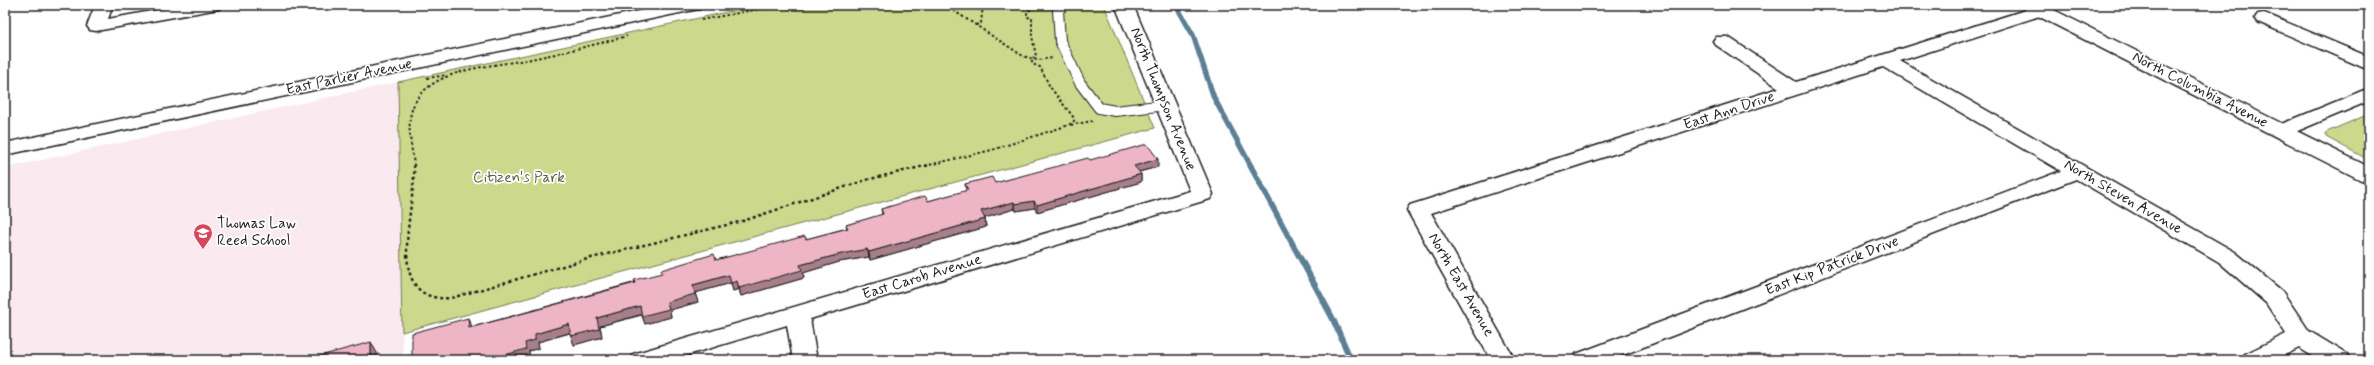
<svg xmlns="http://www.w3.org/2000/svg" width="2374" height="365" viewBox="0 0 2374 365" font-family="Mynerve,sans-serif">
	<rect width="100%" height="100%" fill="#fff"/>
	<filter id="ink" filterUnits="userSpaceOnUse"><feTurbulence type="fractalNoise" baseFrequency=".025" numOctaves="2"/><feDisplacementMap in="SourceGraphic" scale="8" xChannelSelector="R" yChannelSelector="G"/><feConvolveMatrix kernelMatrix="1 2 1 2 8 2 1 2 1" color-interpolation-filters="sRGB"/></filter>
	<g filter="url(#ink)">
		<path fill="#fae9ee" d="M398,82L403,360H5V168Z"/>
		<path fill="#ccd98c" stroke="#747a54" d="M760,5H1104L1155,128L402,332L398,82Z
			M2369,114V160L2326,137V133L2329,131Z"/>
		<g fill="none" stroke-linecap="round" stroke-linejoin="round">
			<path stroke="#5b7f95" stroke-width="5.5" d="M1176,5L1193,35L1214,98L1251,166"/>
			<path stroke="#5b7f95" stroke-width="6" d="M1250,165L1332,317L1351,360"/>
			<defs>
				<path id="service" d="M1064,5L1058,10L1060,41L1080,83L1099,108L1115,111L1166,105"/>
				<path id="minor" d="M95,5H113L108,19L184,5H222L219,9L213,10L96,31L90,30L87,26Z
					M1115,5H1133L1213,194L1210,199L810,319L817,360H793L787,325L671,360H630L633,354L1190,191Z
					M2041,5L2046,6L2049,10L2046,14L1900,61L2235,252L2282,291L2309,331L2347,354L2350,360H2319L2299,348L2275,360H2242L2245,354L2286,334L2266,303L2219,262L2076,179L1610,360H1573L1576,354L2061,171L1883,67L1431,213L1515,360H1491L1407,210L1410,205L1779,88L1716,45L1713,41L1716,37H1728L1796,82Z
					M2264,13L2369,57V70L2258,22L2255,18L2258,14Z
					M2369,88V101L2288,135L2281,137L2274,135L2271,131L2274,127Z"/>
				<path id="tertiary" d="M668,5H703L700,9L694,10L5,155V143Z
					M2021,5H2044L2369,167V182L2361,180L2024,9Z"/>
			</defs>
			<use href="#service" stroke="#1c1c1c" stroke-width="12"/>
			<use href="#minor" stroke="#1c1c1c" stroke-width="3"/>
			<use href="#tertiary" stroke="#1c1c1c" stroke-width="3"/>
			<path stroke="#1c1c1c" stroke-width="2" stroke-dasharray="2.5 2.5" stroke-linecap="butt" d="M945,5L1023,56L1037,60L1053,58
				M701,20L780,5
				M976,25L981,23L983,5
				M427,78L447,75
				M1071,125L1092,121
				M414,166C412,145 404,120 416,101C436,66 501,66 536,58C566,52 597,44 627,36
				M925,166L992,150L1069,125L1074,121V118L1050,87L1040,67L1032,64V59L1036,56L1032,36V18L1027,17V12L1031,9L1029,5"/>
			<path stroke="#1c1c1c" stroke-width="2.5" stroke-dasharray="3 3" stroke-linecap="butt" d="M414,165C417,206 380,304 451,298L591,258L743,221L866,180L929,165"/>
			<use href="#service" stroke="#fff" stroke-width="10"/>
			<use href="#minor" fill="#fff" fill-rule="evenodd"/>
			<use href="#tertiary" fill="#fff" fill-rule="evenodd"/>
		</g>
		<path fill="#cd9caa" stroke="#1c1c1c" d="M1090,160L1158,167L1139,172L1141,174V182L1037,212L1035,208L1016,211L1014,209L985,218L986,227L870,260L869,257L839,262L803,273L804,278L741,296L739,289L733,291L731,283L695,293L698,302L670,310L671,317L645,324L642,315L600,326L602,337L574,345L570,333L538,342L539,348L529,351V357L412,360L472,326V327L716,260L806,239L847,228L846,225L882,215L881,209L928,201L966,191L965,184L995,183Z"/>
		<path fill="#a77f8b" stroke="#1c1c1c" d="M1158,159V167L1134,173V166Z
			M1141,174V182L1037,212V205Z
			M1034,201L1035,208L1016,211L1015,204Z
			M1014,202V209L982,219L981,211Z
			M985,219L986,227L870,260L869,252Z
			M867,249L869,257L839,262L803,273L804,278L741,296L739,288L800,265L837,255Z
			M729,275L737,281L739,289L733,291L731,283L695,293L698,302L670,310L671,317L645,324L642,316L667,302L693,285Z
			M640,306L643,314L600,326L602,337L574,345L571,336L597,318Z
			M468,318L472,326L473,336L469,328Z
			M569,324L572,332L538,342L539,348L529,351V357L520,360H487L525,343L535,334Z
			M371,342L377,353V360H371Z"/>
		<path fill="#eeb5c6" stroke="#1c1c1c" d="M1147,144L1158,159L1134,166L1141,174L1037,205L1034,201L1015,204L1014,202L981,211L985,219L869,252L867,249L837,255L800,265L802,270L739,288L737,281L731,283L729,275L693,285L695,294L667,302L669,309L642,316L640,306L597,318L599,329L571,336L569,324L535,334V340L525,343L526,349L487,360H412V333L468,318L469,328L635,283L634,280L662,273L661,270L714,254L716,260L805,236L806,239L848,228L846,225L883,214L881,209L925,196L928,201L968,190L965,184L992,177L995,183L1088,158L1090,160Z
			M371,342V360H320V356Z"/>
	</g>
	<defs>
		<symbol id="school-pin" viewBox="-11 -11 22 30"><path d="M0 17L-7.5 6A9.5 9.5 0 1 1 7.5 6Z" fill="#d1495b" stroke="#fff"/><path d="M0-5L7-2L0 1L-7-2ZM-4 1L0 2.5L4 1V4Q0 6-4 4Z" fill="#fff"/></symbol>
	</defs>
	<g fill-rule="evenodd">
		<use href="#school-pin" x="192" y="222" width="22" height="30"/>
	</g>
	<g text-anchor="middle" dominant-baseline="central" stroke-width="3.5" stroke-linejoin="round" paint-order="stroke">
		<g font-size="15" fill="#1c1c1c" stroke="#fff">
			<text transform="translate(349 77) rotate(-12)">East Parlier Avenue</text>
			<text transform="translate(2200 90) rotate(27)">North Columbia Avenue</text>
			<text transform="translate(1163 99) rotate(68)">North Thompson Avenue</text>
			<text transform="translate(1729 111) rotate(-18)">East Ann Drive</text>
			<text transform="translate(2123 197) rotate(30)">North Steven Avenue</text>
			<text transform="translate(1832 266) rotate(-21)">East Kip Patrick Drive</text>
			<text transform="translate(922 277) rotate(-17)">East Carob Avenue</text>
			<text transform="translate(1461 285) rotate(60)">North East Avenue</text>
		</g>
		<g font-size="15" fill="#5a5e43" stroke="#fff">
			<text x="519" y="178">Citizen's Park</text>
		</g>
		<g font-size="15" fill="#1c1c1c" stroke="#fff" text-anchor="start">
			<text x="217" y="224">Thomas Law<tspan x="217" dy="17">Reed School</tspan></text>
		</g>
	</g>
	<rect width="2374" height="365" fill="none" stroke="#fff" stroke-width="20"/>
	<rect x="10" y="10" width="2354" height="345" fill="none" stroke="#1c1c1c" stroke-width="1.5" filter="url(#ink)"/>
</svg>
